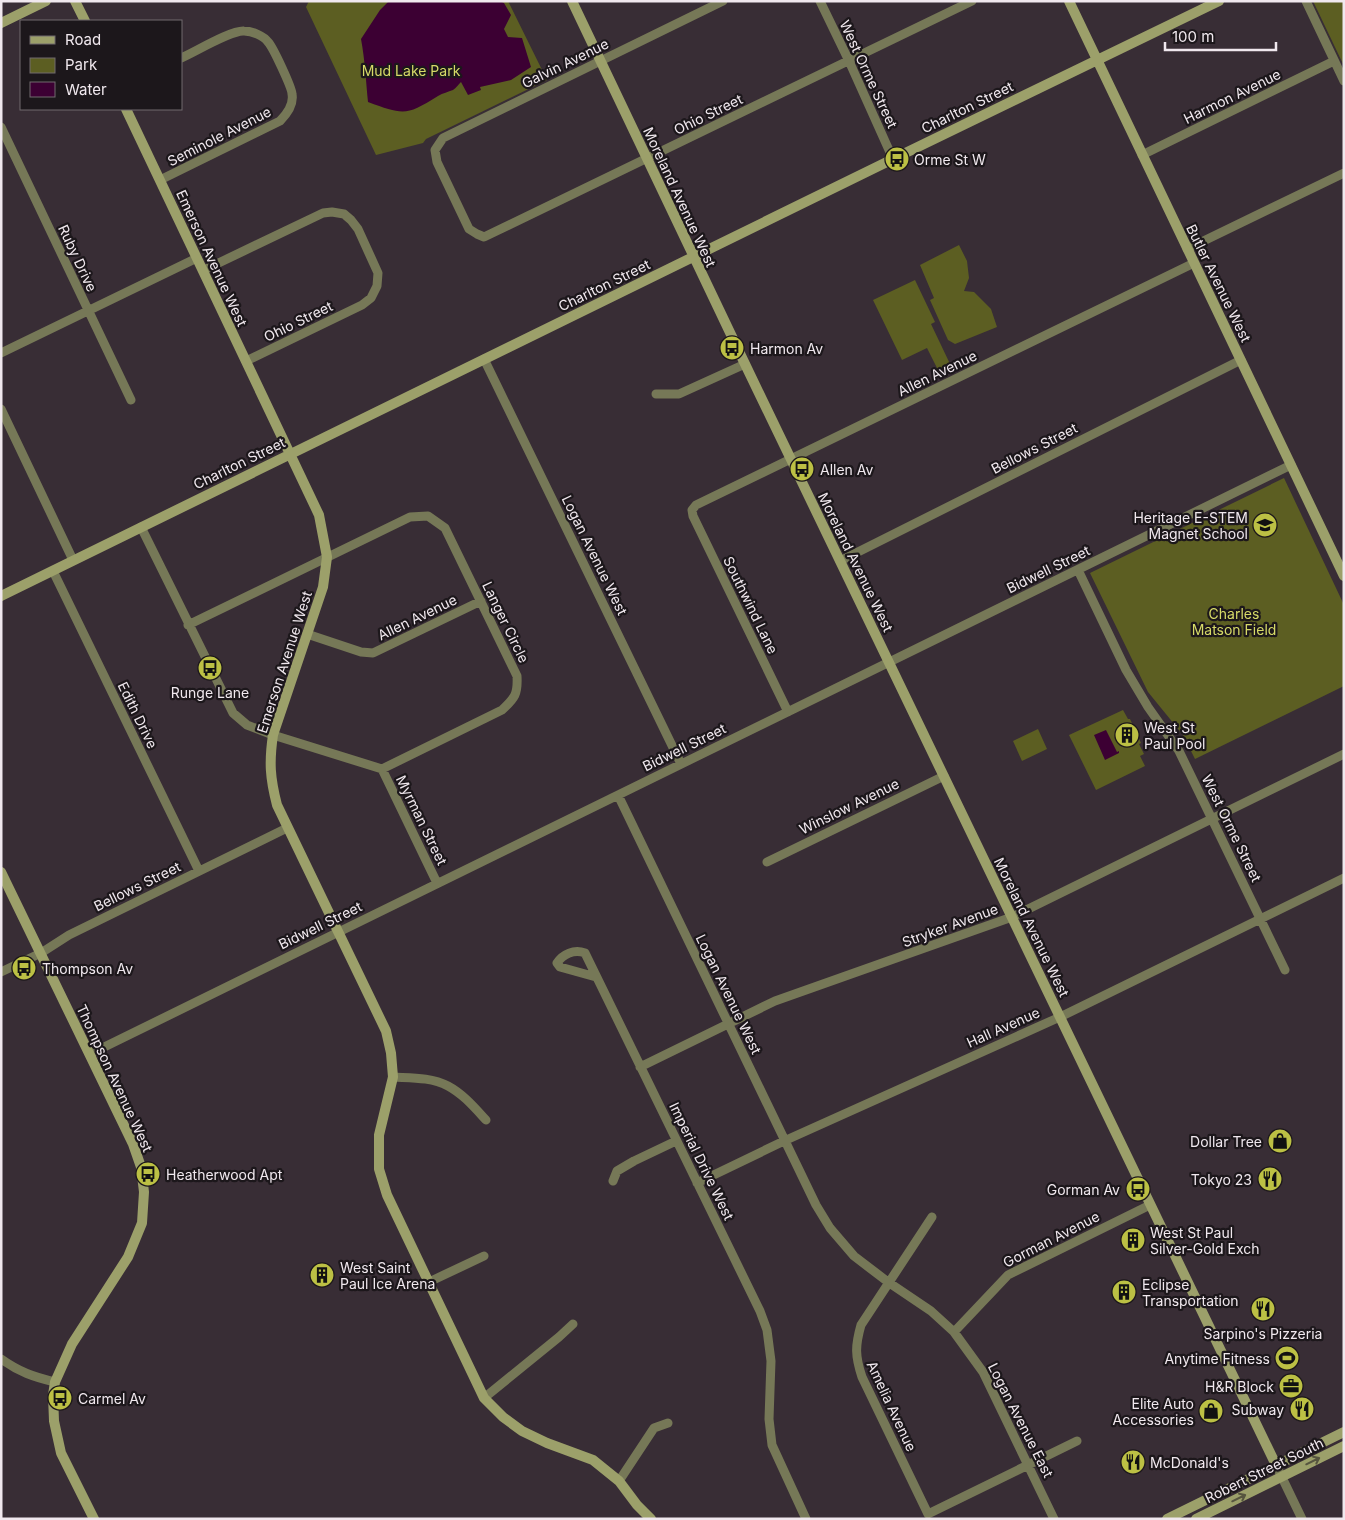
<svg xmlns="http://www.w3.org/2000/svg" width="1345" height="1520" viewBox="0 0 1345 1520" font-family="Inter,sans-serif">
	<rect width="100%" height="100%" fill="#382d35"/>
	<path fill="#5c5e22" d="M309,1H508L547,80L426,139L423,143L376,155L306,7Z
		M1313,1H1344V66Z
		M959,245L967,261L969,278L964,291L974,292L991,309L997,327L955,344L948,340L930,300L934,298L920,265Z
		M915,280L935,322L931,324L951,366L939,372L927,348L902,360L873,300Z
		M1284,478L1344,605V686L1195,759L1183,735L1148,692L1090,573Z
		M1123,710L1128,719H1130L1141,743L1139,744L1144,754L1140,756L1145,766L1096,790L1069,735Z
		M1038,729L1047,749L1022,761L1013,741Z"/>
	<path fill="#3c0033" d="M389,1H500L504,3L511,15L504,29L508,37L522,38L531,67L511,80L480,87L481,90L468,95L461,82C459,84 456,88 453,90C448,92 443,93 438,96C406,116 404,115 368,102C366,82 365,60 361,39L380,10Z
		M1106,730L1117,752L1119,751V753L1105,760L1094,735Z"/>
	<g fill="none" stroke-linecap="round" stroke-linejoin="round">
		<path stroke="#767857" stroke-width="9" d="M723,1L443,138L435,150L437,162L469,229L477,234L484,237L972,1
			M820,1L849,61L893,159
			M1306,1L1344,81
			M1,127L131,400
			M1142,155L1334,61
			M160,180L280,121C287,114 294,105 292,94C292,88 273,47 268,42C264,36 252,31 244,31C231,30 195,52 181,58
			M1187,249L1344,173
			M204,270L323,213L332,212L344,214L351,220L358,229L378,273L377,286L371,298L362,305L246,361
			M1,353L197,258
			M484,359L681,764
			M656,394H679L745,364
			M1,409L73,560
			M141,527L233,713L247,725L273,735L382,769L502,710C515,698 518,694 517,676L445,528L428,516L410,517L188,625
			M840,561L1241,360
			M1078,570L1126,670L1148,707L1179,751L1285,970
			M53,571L199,871
			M307,634L361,652L373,653L481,601
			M788,712L693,516L692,510L696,505L1194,263
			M382,769L437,883
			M618,795L816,1205L830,1228L854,1256L888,1282L931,1311L954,1332L983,1372L1054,1519
			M767,862L944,776
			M1,972L41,953L69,935L287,828
			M596,977L560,967L557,963C563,954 574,949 585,953L760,1311L767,1330L771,1361L769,1419L772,1445L806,1519
			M90,1054L1291,465
			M640,1067L775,1001L1012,917L1344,754
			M393,1077C411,1078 431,1077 448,1086C463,1094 474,1107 486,1120
			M613,1181L617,1171L634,1161L676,1141
			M697,1183L784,1141L1060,1017L1344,878
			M932,1217L861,1325C855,1346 855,1356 862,1377L928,1514L1077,1441
			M429,1282L484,1256
			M954,1332L1008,1275L1150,1205
			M1,1359C19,1372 34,1377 55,1382
			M484,1398L559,1337L573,1324
			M1276,1465L1302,1519
			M619,1481L654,1428L668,1423"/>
		<path stroke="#9ca06a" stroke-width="10" d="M75,1L85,21
			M572,1L745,364L1276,1465
			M1069,1L1344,576
			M1,23L46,1
			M126,109L319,515L327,557L323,587L273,735C269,762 270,778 277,805L386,1031L391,1053L393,1077L379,1135V1169L387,1195L484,1398L503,1417L522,1431L547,1443L593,1460L619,1481L637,1505L651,1519
			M1,596L893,159L1219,1
			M1,872L133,1144L141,1167L144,1192L142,1223L128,1257L72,1344L55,1382L53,1395L54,1421L61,1453L94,1519
			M1167,1519L1344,1432
			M1196,1519L1344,1446"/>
	</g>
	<defs><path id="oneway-shaft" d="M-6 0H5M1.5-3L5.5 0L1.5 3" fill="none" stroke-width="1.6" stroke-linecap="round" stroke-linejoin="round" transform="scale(1.25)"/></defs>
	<g stroke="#56553f">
		<use href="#oneway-shaft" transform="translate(1313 1461) rotate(-26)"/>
		<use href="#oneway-shaft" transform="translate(1239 1498) rotate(-26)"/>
	</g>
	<defs>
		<symbol id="bus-disc" viewBox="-11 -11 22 22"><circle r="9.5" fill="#bcc044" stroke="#1c171b"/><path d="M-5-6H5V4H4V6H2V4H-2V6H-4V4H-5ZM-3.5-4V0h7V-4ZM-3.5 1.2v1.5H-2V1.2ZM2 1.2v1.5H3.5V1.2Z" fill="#111"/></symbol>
		<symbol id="school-disc" viewBox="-11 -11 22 22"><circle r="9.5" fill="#bcc044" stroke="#1c171b"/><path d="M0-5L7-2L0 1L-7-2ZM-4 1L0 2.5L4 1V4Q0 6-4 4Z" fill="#111"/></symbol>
		<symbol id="building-disc" viewBox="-11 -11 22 22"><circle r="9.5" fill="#bcc044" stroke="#1c171b"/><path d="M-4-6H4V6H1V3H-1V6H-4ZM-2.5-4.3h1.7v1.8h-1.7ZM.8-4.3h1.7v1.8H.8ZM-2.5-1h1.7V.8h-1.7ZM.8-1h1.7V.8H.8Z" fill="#111"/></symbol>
		<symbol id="shop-disc" viewBox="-11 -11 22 22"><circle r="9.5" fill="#bcc044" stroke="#1c171b"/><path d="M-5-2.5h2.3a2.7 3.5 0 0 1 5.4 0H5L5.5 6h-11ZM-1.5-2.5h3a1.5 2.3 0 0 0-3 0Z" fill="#111"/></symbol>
		<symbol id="restaurant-disc" viewBox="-11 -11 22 22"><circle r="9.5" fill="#bcc044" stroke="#1c171b"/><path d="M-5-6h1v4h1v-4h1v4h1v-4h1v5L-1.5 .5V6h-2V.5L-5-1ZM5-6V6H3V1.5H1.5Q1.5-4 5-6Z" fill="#111"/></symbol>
		<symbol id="stadium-disc" viewBox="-11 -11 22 22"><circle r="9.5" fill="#bcc044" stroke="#1c171b"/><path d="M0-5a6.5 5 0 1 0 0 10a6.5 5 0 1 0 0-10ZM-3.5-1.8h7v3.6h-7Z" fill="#111"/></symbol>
		<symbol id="office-disc" viewBox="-11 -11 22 22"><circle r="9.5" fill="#bcc044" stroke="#1c171b"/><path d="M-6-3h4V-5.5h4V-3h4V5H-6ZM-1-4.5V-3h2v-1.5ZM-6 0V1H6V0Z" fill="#111"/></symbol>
	</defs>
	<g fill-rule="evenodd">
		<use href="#bus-disc" x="883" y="145" width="28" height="28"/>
		<use href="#bus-disc" x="718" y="334" width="28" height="28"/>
		<use href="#bus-disc" x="788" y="455" width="28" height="28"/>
		<use href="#school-disc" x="1251" y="511" width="28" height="28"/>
		<use href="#bus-disc" x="196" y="654" width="28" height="28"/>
		<use href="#building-disc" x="1113" y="721" width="28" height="28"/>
		<use href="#bus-disc" x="10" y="954" width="28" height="28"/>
		<use href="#shop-disc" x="1266" y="1127" width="28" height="28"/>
		<use href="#bus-disc" x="134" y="1160" width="28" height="28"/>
		<use href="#restaurant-disc" x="1256" y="1165" width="28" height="28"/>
		<use href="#bus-disc" x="1124" y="1175" width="28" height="28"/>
		<use href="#building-disc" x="1119" y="1226" width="28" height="28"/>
		<use href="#building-disc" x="308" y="1261" width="28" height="28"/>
		<use href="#building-disc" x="1110" y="1278" width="28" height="28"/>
		<use href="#restaurant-disc" x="1249" y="1295" width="28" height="28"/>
		<use href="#stadium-disc" x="1273" y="1344" width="28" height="28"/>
		<use href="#office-disc" x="1277" y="1372" width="28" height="28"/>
		<use href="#bus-disc" x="46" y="1384" width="28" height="28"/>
		<use href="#restaurant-disc" x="1288" y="1395" width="28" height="28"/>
		<use href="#shop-disc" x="1197" y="1397" width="28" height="28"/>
		<use href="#restaurant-disc" x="1119" y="1448" width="28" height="28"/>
	</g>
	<g text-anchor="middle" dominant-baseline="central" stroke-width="4.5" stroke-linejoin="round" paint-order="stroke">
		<g font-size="14" fill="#f0e8ee" stroke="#1c171b">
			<text transform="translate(565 63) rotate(-26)">Galvin Avenue</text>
			<text transform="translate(869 74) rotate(65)">West Orme Street</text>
			<text transform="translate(1232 96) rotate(-26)">Harmon Avenue</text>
			<text transform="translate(967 107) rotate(-26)">Charlton Street</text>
			<text transform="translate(708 114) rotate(-26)">Ohio Street</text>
			<text transform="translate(219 136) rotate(-27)">Seminole Avenue</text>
			<text transform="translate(680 197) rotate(65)">Moreland Avenue West</text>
			<text transform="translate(78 258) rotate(65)">Ruby Drive</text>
			<text transform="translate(212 258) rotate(65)">Emerson Avenue West</text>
			<text transform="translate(1219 283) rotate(64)">Butler Avenue West</text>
			<text transform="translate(604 285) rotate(-26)">Charlton Street</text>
			<text transform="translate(298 321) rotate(-26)">Ohio Street</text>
			<text transform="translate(937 373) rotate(-26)">Allen Avenue</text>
			<text transform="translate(1034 448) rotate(-27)">Bellows Street</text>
			<text transform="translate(239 463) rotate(-26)">Charlton Street</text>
			<text transform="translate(595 555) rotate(64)">Logan Avenue West</text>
			<text transform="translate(856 562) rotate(64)">Moreland Avenue West</text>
			<text transform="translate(1048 569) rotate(-26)">Bidwell Street</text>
			<text transform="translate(751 605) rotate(64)">Southwind Lane</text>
			<text transform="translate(417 617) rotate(-26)">Allen Avenue</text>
			<text transform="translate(506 622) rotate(64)">Langer Circle</text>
			<text transform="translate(284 662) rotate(-72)">Emerson Avenue West</text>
			<text transform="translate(138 715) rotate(64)">Edith Drive</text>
			<text transform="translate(684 747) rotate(-26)">Bidwell Street</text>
			<text transform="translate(849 806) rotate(-26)">Winslow Avenue</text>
			<text transform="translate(422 820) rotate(64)">Myrman Street</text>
			<text transform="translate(1232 828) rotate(64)">West Orme Street</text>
			<text transform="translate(137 886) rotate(-26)">Bellows Street</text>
			<text transform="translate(320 925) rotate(-26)">Bidwell Street</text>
			<text transform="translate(950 925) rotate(-20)">Stryker Avenue</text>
			<text transform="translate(1032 927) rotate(64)">Moreland Avenue West</text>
			<text transform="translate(729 994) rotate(64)">Logan Avenue West</text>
			<text transform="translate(1003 1027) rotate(-24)">Hall Avenue</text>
			<text transform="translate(115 1078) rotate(65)">Thompson Avenue West</text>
			<text transform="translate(702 1161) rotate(64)">Imperial Drive West</text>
			<text transform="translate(1051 1239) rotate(-27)">Gorman Avenue</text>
			<text transform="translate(892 1406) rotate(65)">Amelia Avenue</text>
			<text transform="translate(1021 1420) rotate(63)">Logan Avenue East</text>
			<text transform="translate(1264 1470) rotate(-26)">Robert Street South</text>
		</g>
		<g font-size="14" fill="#d6da68" stroke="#1c171b">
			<text x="411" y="70">Mud Lake Park</text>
			<text x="1234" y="613">Charles<tspan x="1234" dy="16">Matson Field</tspan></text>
		</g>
		<g font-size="14" fill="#f0e8ee" stroke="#1c171b" text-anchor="start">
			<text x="914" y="159">Orme St W</text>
			<text x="750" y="348">Harmon Av</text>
			<text x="820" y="469">Allen Av</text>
			<text x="1248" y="517" text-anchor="end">Heritage E-STEM<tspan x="1248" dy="16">Magnet School</tspan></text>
			<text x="210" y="692" text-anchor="middle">Runge Lane</text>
			<text x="1144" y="727">West St<tspan x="1144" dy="16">Paul Pool</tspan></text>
			<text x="42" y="968">Thompson Av</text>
			<text x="1262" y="1141" text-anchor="end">Dollar Tree</text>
			<text x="166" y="1174">Heatherwood Apt</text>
			<text x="1252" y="1179" text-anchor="end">Tokyo 23</text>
			<text x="1120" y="1189" text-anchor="end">Gorman Av</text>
			<text x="1150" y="1232">West St Paul<tspan x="1150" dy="16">Silver-Gold Exch</tspan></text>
			<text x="340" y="1267">West Saint<tspan x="340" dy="16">Paul Ice Arena</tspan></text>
			<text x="1142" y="1284">Eclipse<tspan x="1142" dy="16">Transportation</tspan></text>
			<text x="1263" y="1333" text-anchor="middle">Sarpino's Pizzeria</text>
			<text x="1270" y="1358" text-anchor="end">Anytime Fitness</text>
			<text x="1274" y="1386" text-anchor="end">H&amp;R Block</text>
			<text x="78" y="1398">Carmel Av</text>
			<text x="1194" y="1403" text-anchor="end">Elite Auto<tspan x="1194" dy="16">Accessories</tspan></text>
			<text x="1284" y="1409" text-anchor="end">Subway</text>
			<text x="1150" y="1462">McDonald's</text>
		</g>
	</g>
	<rect width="1345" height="1520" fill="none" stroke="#f0e8ee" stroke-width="5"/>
	<rect x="20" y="20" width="162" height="90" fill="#1c171b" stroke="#716b6f"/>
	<rect x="30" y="36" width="25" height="8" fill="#9ca06a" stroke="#716b6f"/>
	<text x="65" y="45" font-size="15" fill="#f0e8ee">Road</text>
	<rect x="30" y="58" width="25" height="15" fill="#5c5e22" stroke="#716b6f"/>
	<text x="65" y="70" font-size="15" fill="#f0e8ee">Park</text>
	<rect x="30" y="82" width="25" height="15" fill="#3c0033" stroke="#716b6f"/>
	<text x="65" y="95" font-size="15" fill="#f0e8ee">Water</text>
	<path d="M1165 42v8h111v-8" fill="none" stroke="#f0e8ee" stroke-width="2.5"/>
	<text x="1172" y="42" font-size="15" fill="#f0e8ee" stroke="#1c171b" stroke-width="4" paint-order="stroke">100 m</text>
</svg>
